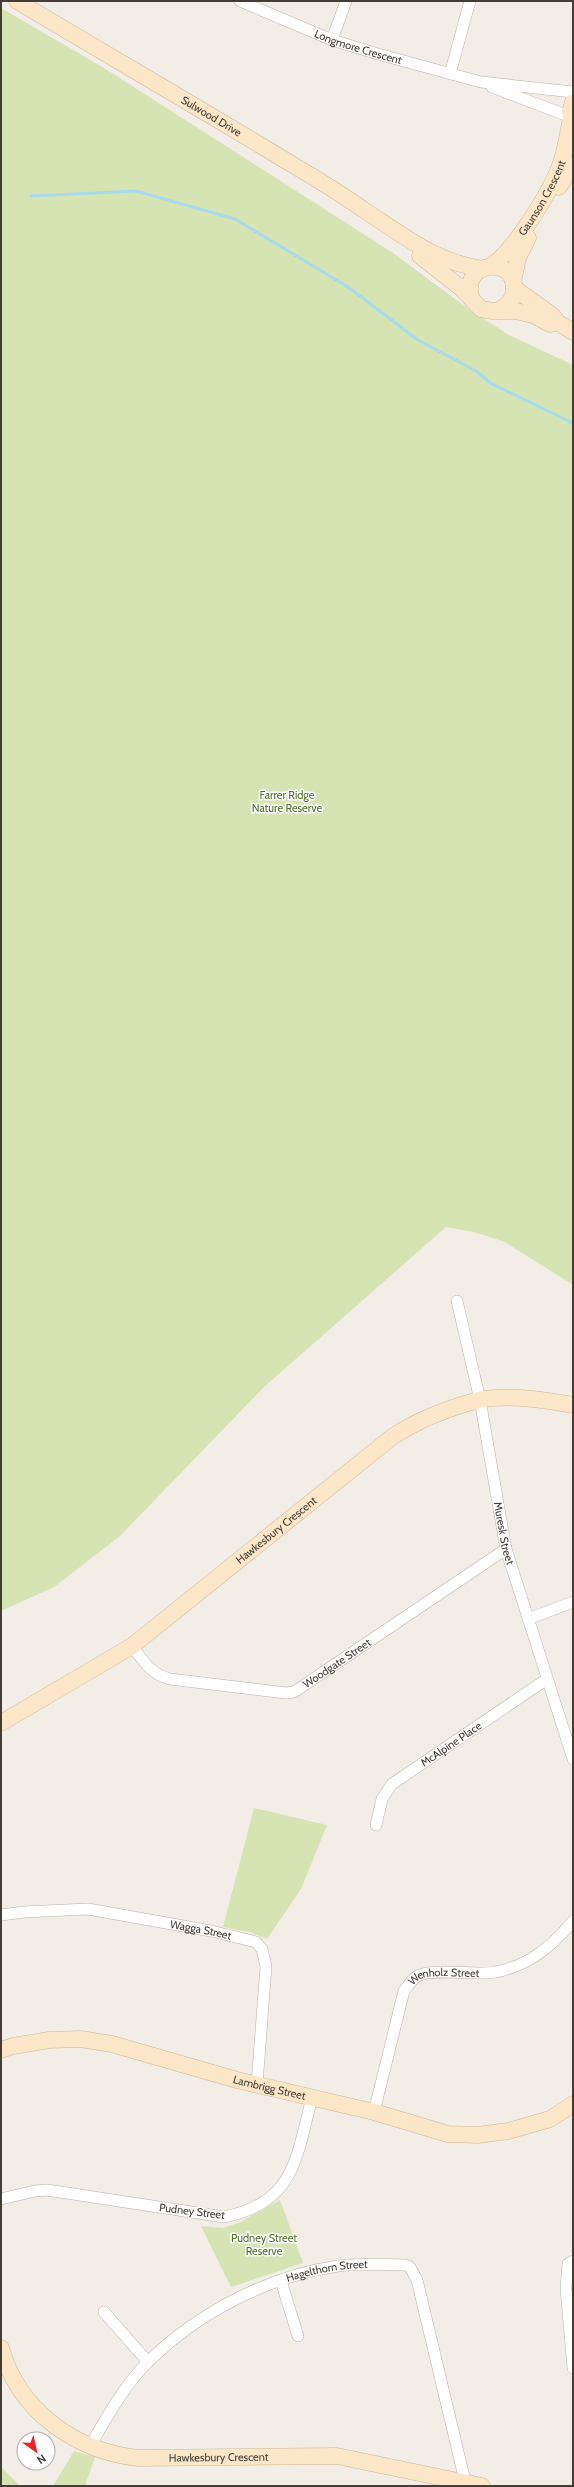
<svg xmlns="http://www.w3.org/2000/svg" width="574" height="2487" viewBox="0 0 574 2487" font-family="Cabin,sans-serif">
	<rect width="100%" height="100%" fill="#f2ede7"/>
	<path fill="#d5e4b2" d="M1,8L104,68L393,253L470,310L509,335L573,365V1285L505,1242L474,1232L446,1227L264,1387L120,1536L54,1587L1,1611Z
		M254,1808L327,1825L301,1889L267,1939L250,1932L223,1927Z
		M280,2200L303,2263L231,2287L201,2226L223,2228L241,2222Z
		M74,2451L95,2457L85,2486H53Z
		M1,2467L20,2486H1Z"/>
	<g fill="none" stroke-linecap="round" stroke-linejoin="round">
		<path stroke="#a7daeb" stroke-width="3" d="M31,196L136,191L235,219L348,287L418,340L476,371L492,384L573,423"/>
		<defs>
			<g id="street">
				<path id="s1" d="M240,1L332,40L378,54L481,82L573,92"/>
				<path d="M332,40L346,1"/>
				<path d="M450,74L470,1"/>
				<path d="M492,87L571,117"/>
				<path id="s2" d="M457,1301L480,1400L506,1549L573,1759"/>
				<path d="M528,1619L573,1602"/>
				<path id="s3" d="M132,1646C144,1662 151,1674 170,1679L286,1693L294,1692L506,1549"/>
				<path id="s4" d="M376,1825L382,1799L392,1784L547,1679"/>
				<path id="s5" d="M1,1915L24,1912L88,1909L211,1931L256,1942L262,1949L266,1966L257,2084"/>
				<path id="s6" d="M374,2112L404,1991C408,1986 411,1981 416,1977C428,1967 476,1976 495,1972C529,1966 552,1946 573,1921"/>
				<path d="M1,2199L35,2191L47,2190L224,2217C295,2203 296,2158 312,2098"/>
				<path d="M573,2261L568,2264L566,2288L573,2368"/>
				<path d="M281,2281L298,2336"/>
				<path d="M104,2312L148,2362"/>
				<path id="s7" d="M90,2446C107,2417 125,2384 149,2361C199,2312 269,2276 338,2266C360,2263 383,2264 405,2265L410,2267L417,2280L465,2481"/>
			</g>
			<g id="secondary">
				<path id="s8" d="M17,1C109,56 201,109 293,165C317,179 341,194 364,210C402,235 436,262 482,269"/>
				<path d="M573,102L570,112L573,122"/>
				<path d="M559,187L573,165"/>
				<path d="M420,256L461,288L481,309L493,311H516L533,315L550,324L557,322"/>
				<path id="s9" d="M491,266C515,250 551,191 561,163C566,148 568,133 571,118"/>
				<path d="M513,282L518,258L528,238"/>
				<path d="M514,288L553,316L557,322L573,332"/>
				<path d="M472,300C458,259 518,256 514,291C513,300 507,306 499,310"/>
				<path id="s10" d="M1,1723L132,1646L392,1437C418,1420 448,1408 479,1400C505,1394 546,1400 573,1405"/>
				<path id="s11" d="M1,2050L13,2046L49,2040L81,2039L112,2044L237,2080L374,2112L448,2134L478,2135L508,2131L550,2119L573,2104"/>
				<path id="s12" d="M1,2348C19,2411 75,2451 138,2458L337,2456L482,2486"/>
			</g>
		</defs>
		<use href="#street" stroke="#bdb3aa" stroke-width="12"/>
		<use href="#secondary" stroke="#cfb899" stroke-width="17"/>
		<use href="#street" stroke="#fff" stroke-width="11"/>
		<use href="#secondary" stroke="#fbe6c8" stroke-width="16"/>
	</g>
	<g text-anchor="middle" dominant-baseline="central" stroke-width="3" stroke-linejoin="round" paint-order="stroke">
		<g font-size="11" fill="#443d36" stroke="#fff">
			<text stroke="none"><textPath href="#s1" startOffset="127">Longmore Crescent</textPath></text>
			<text stroke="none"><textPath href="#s8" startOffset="226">Sulwood Drive</textPath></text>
			<text stroke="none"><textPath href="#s9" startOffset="86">Gaunson Crescent</textPath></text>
			<text stroke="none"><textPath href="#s10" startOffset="337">Hawkesbury Crescent</textPath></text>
			<text stroke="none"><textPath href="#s2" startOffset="237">Muresk Street</textPath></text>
			<text stroke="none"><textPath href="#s3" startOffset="228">Woodgate Street</textPath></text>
			<text stroke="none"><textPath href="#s4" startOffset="116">McAlpine Place</textPath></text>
			<text stroke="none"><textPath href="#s5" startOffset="202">Wagga Street</textPath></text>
			<text stroke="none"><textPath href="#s6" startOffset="171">Wenholz Street</textPath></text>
			<text stroke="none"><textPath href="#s11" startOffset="276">Lambrigg Street</textPath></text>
			<text transform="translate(192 2211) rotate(7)">Pudney Street</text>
			<text stroke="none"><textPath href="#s7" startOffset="307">Hagelthorn Street</textPath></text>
			<text stroke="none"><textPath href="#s12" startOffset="267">Hawkesbury Crescent</textPath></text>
		</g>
		<g font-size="11" fill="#53722e" stroke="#fff">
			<text x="287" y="795">Farrer Ridge<tspan x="287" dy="13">Nature Reserve</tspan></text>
			<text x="264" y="2238">Pudney Street<tspan x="264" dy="13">Reserve</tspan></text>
		</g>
	</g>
	<rect width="574" height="2487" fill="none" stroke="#443d36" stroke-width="4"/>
	<g transform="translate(36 2451) rotate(146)"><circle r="19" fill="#ffffff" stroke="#b4b1af"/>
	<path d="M0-3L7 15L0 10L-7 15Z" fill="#ea2528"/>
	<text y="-6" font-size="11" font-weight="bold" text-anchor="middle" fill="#443d36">N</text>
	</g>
</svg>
